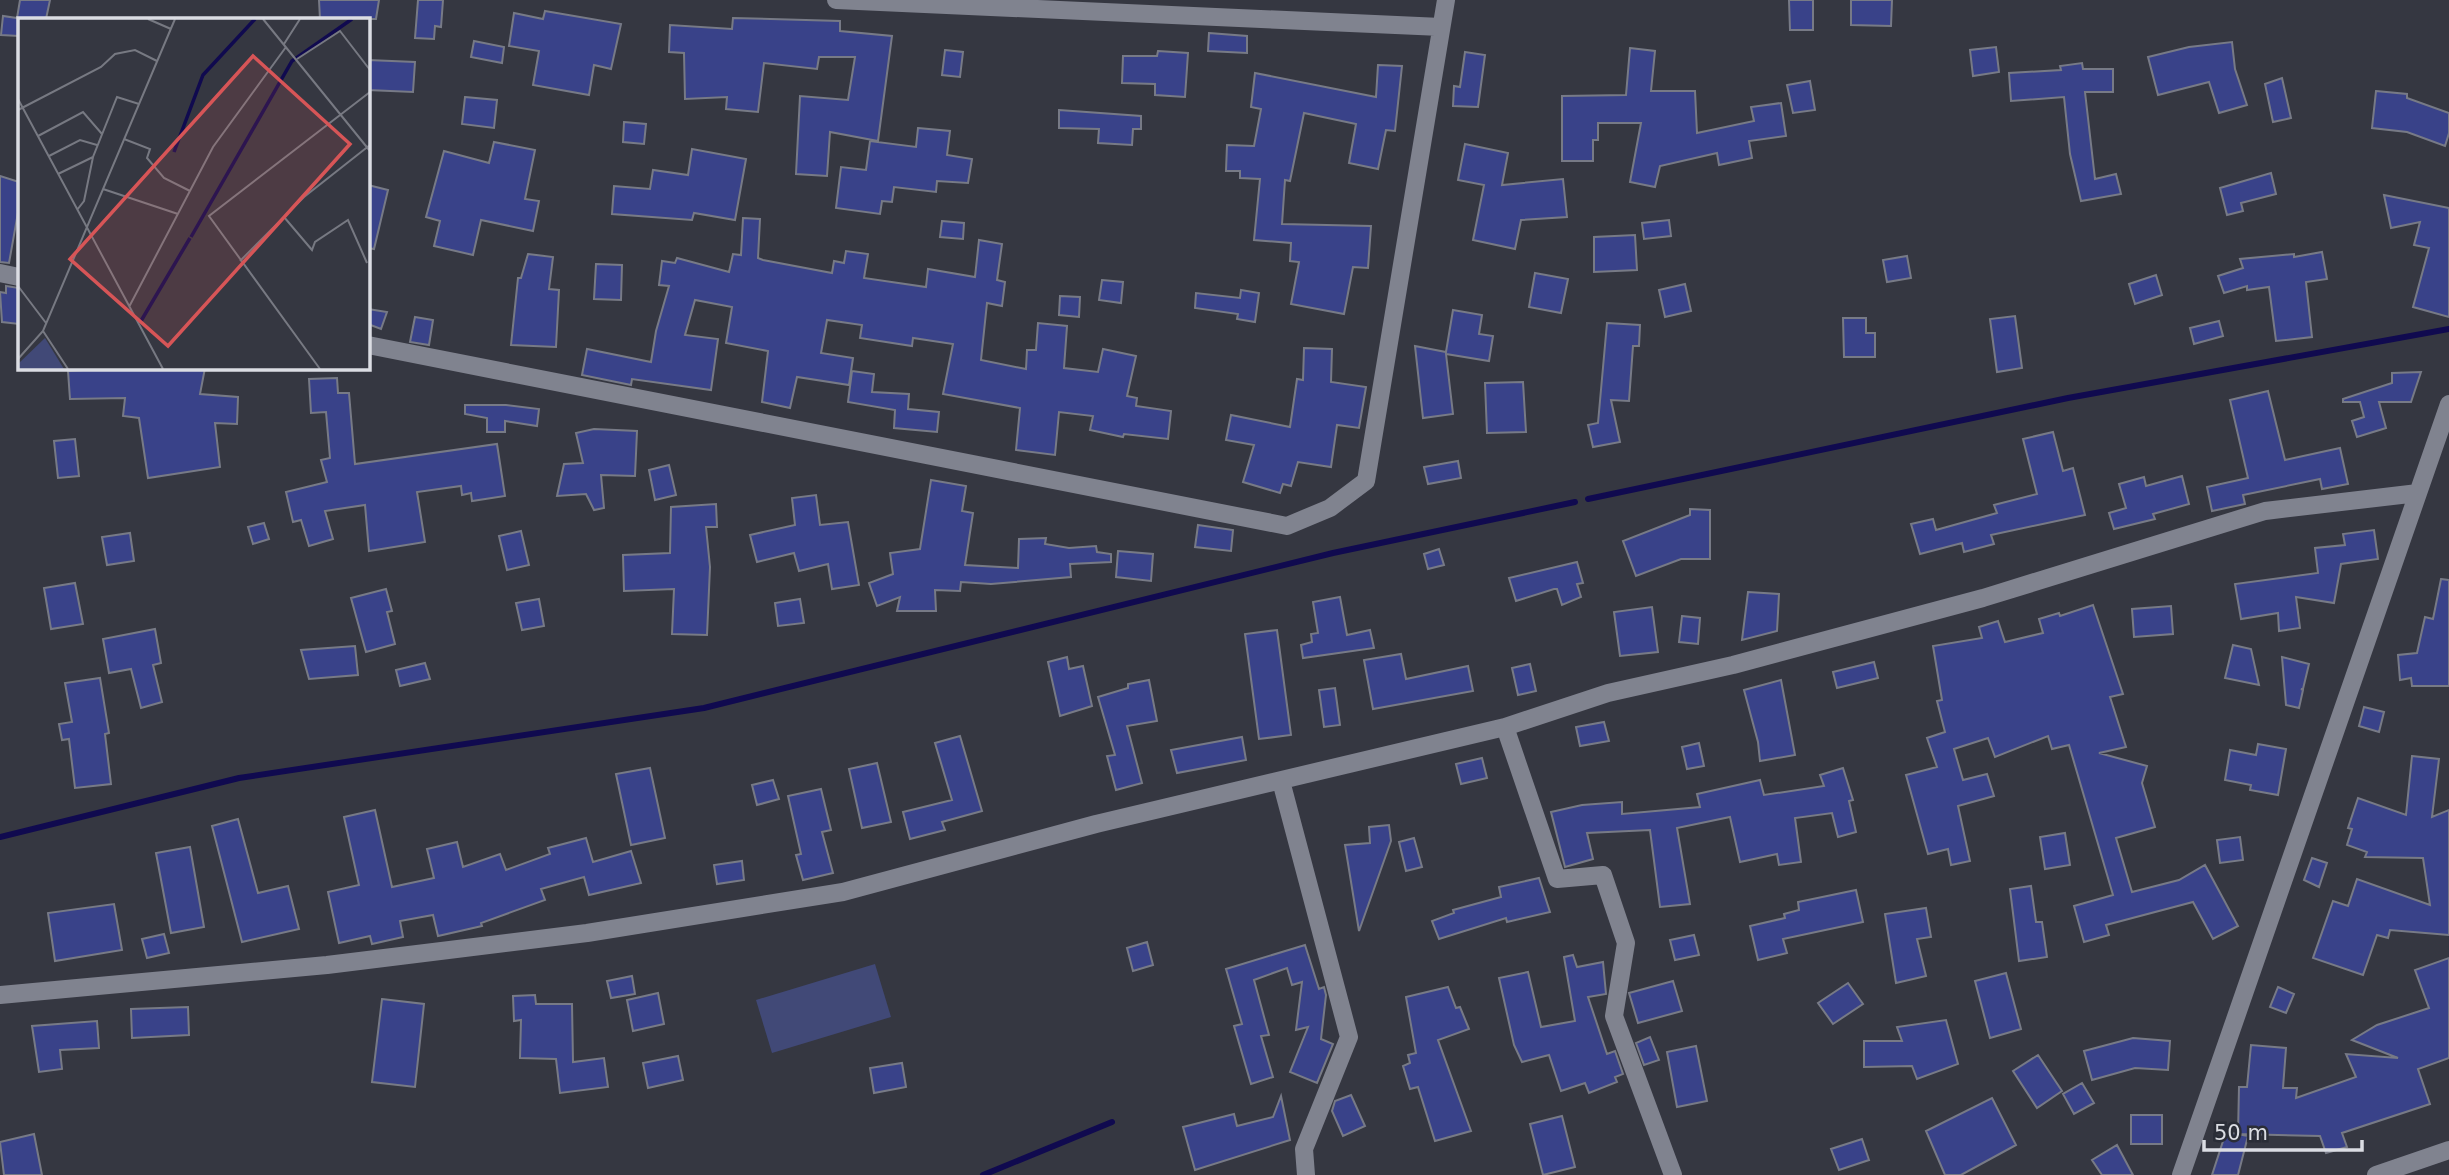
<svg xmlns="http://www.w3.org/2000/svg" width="2449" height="1175" viewBox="0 0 2449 1175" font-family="'DejaVu Sans',sans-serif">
	<rect width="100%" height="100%" fill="#353741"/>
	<path fill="#414977" d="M875,964L891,1017L772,1053L756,1000Z"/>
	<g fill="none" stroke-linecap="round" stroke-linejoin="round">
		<path stroke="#100a4f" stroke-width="6" d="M1588,499L2068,398L2449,329
			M0,837L239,778L704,708L1333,553L1575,502
			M983,1175L1112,1122"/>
	</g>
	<path fill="#394289" stroke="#777a86" stroke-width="2" d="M20,0H50L46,19H19V36L1,35L3,16L17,18Z
		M319,0H379L376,19H320Z
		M418,0H443L441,27L435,26L434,39L415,38Z
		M1789,0H1813V30H1790Z
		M1851,0H1892L1891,26L1851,25Z
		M545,11L621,24L611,69L594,65L589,95L533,85L539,51L509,46L514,13L543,19Z
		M733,18L840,21V31L892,36L878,141L830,132L827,176L796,174L800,96L848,100L855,57H819L817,69L764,63L758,112L726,109L727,97L685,99L684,53L669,52L670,25L732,29Z
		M1209,33L1247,36V53L1208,51Z
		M474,41L504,47L502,63L471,57Z
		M2232,42L2235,69L2247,105L2219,113L2209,82L2158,95L2148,57L2189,47Z
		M1996,47L1999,72L1973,76L1970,50Z
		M1630,48L1655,51L1651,91H1695L1697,133L1754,121L1751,107L1781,103L1786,136L1749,141L1752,158L1719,165L1717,153L1660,166L1655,187L1630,182L1641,123H1598V140H1593V161H1562V96L1626,95Z
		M945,50L963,52L960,77L942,75Z
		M1158,51L1188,53L1185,97L1155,95V84L1122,83L1123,56H1157Z
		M1465,52L1485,55L1478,107L1453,106L1454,86L1460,87Z
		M368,60L415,62L413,92L368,90Z
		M2082,63L2083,69H2113V92H2085L2095,179L2116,174L2121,194L2081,201L2070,154L2064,97L2011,101L2009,73L2061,70L2060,66Z
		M1378,65L1402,66L1395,131L1386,130L1378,169L1349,163L1356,124L1304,113L1290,181L1285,180L1282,224L1371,226L1368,268L1353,267L1344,314L1291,304L1299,262L1290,261L1291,243L1254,240L1260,179L1240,178V171H1226L1227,145L1254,146L1261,109L1251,107L1255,73L1376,97Z
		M2282,78L2291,118L2273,122L2265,84Z
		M1810,81L1815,110L1793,113L1787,85Z
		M2376,91L2407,94V98L2449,113V133L2445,146L2407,132L2372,128Z
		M465,97L497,100L494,128L462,124Z
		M1059,110L1141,116V129H1133L1132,145L1098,143L1099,129L1059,128Z
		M624,122L646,124L644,144L623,142Z
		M918,128L950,131L947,155L972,159L968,183L937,181L936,192L894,187L892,202L882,201L880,214L836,208L841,167L866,170L870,141L916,147Z
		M494,142L535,150L525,199L539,201L533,231L481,220L473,255L434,246L440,221L426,217L444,151L489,163Z
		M1465,144L1508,153L1502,185L1563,179L1567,217L1521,220L1515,249L1473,240L1484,185L1458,180Z
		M692,149L746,159L735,220L694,213L692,220L612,214L614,186L650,189L653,170L688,175Z
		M2271,173L2276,194L2241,203L2243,211L2227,215L2220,188Z
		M0,176L19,182V207L9,263L0,262Z
		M368,185L388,190L374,249L368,248Z
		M2384,195L2449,208V317L2413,307L2429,248L2414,245L2420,222L2391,228Z
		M743,218L760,219L758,258L763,260L832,273L834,261L844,263L846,251L868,254L864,278L926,287L928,269L975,277L979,240L1002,244L997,280L1005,282L1002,306L987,303L981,360L1026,369L1027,350H1036L1038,323L1067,326L1064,368L1098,372L1103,349L1136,356L1127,396L1137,398L1136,406L1171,411L1168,439L1124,434L1123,437L1090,430L1093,416L1059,412L1055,455L1016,450L1020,408L943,394L953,344L913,338L912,346L860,338L862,325L827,320L821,353L853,358L849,385L797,377L790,408L762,402L768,351L726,343L732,307L695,300L685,335L718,339L711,390L632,379L631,385L582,375L587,349L651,362L656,331L669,286L659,285L662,261L675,263L677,258L729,272L733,254L741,255Z
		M1669,220L1671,236L1644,239L1642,223Z
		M942,221L964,223L963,239L940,237Z
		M1635,235L1637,270L1594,272V237Z
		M2322,252L2327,279L2306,282L2312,337L2276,341L2269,287L2247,290V286L2224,293L2218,276L2243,268L2240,259L2294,254V257Z
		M528,254L553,257L549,289L559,290L556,347L511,345L518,278H521Z
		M1907,256L1911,278L1887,282L1883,260Z
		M596,264L622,265L621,300L594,299Z
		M1535,273L1568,279L1561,313L1529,307Z
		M2156,275L2162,295L2135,304L2129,284Z
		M1102,280L1123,282L1121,303L1099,300Z
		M1685,284L1691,311L1665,317L1659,290Z
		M6,286L19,288V324L2,322L0,292L6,293Z
		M1241,290L1259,293L1255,322L1237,319L1238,314L1195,308L1196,293L1240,298Z
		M1060,296L1080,297L1079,317L1059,315Z
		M368,309L387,312L381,329L368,324Z
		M1453,310L1482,315L1479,334L1493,336L1489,361L1446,354L1453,414L1423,418L1415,346L1446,352Z
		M2015,316L2022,368L1997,372L1990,319Z
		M415,317L433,320L429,345L410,342Z
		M1843,318H1866V333H1875V357H1844Z
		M2219,321L2223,336L2194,344L2190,328Z
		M1607,323L1640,325L1639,346H1633L1629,401L1611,400L1620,442L1593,447L1588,425L1598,423Z
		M1304,348L1332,349L1331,382L1366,387L1359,428L1337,425L1331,467L1298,462L1291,486L1283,484L1280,493L1243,482L1254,445L1226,440L1231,415L1290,427L1297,379L1303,380Z
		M114,368H205L200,394L238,397L237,424L215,423L220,467L148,478L139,418L123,416L125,398L70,399L68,371Z
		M852,371L874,374L872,392L909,394L908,409L939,412L937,432L894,428L895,410L848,402Z
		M2421,372L2411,402H2379L2386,428L2357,437L2352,421L2364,417L2360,402H2343V399L2392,383V373Z
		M337,378L338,393H349L355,464L497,444L505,496L472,501L471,493L462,495L461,486L417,492L425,542L369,551L365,505L325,511L333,539L309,546L301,520L293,522L286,492L327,482L321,460L330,458L326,412L311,413L309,379Z
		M1523,382L1526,432L1487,433L1485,383Z
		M2268,391L2285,460L2340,448L2348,484L2322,489L2320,479L2243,495L2245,504L2212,511L2207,487L2248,478L2230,400Z
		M465,405H506L539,409L537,426L505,421V432H487V418L465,414Z
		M594,429L637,431L635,476L601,475L604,508L594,510L586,494L557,496L564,464L583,463L576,433Z
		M2053,432L2063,471L2073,468L2085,515L1991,535L1994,544L1964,552L1962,543L1920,554L1911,524L1933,519L1936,530L1997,513L1994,505L2037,494L2023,439Z
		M75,439L79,476L58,478L54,441Z
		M1458,461L1461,478L1428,484L1424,467Z
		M669,465L676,495L655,500L649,470Z
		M2182,476L2189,504L2153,514L2155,519L2114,529L2109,513L2126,508L2119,484L2144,477L2146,486Z
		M931,480L966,486L962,511L973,513L965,565L1018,568L1019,539L1046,538L1045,544L1069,548L1096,546L1097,552L1111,554V562L1070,564L1071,577L991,584L961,582L960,591L935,590L936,611H897L900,597L877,606L869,583L893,574L890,553L920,549Z
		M816,495L820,525L848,522L859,585L832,589L828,564L799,571L794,553L757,562L750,535L795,525L792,498Z
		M716,504L717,527H706L710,567L707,635L672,634L674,589L624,591L623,555L670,553L671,507Z
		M1690,509L1710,510V559H1681L1636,576L1623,541L1690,515Z
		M264,523L269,539L253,544L248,527Z
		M1198,525L1233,530L1231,551L1195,547Z
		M2374,530L2378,559L2341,564L2334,603L2296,597L2300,628L2279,631L2278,613L2241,619L2235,584L2318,573L2315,548L2345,545L2343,534Z
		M521,531L529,565L507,570L499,536Z
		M130,533L134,561L107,565L102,537Z
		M1439,549L1444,565L1428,569L1424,554Z
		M1118,551L1153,554L1151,581L1116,577Z
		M1577,562L1583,583L1577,584L1581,597L1562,605L1557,589H1554L1516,601L1509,578Z
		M2441,579L2449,580V686H2412L2411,678L2400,680L2398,655L2417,653L2425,617L2433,619Z
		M75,583L83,624L51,629L44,588Z
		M386,589L392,611L387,612L395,644L366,652L351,598Z
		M1748,592L1779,594L1777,631L1742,640Z
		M1340,597L1347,635L1370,630L1374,648L1303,658L1301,645L1312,642L1311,634L1318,633L1313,602Z
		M539,599L544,626L522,630L516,603Z
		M800,599L804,623L778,626L775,603Z
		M2093,605L2123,694L2110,697L2126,747L2099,753L2147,766L2142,783L2155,827L2116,838L2132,892L2179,880L2205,865L2238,926L2213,939L2193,902L2106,925L2109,935L2084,942L2074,906L2113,895L2069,745L2052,749L2048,736L1995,757L1988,738L1954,749L1963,780L1987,774L1994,796L1958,806L1970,861L1951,865L1948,849L1928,854L1906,775L1937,767L1927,738L1945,732L1937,701L1942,700L1933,646L1982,638L1979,627L1998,621L2005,642L2043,633L2039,619L2059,613L2060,616Z
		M2171,606L2173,634L2134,637L2132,609Z
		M1652,607L1658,652L1620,656L1614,612Z
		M1682,616L1700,618L1698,644L1679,642Z
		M155,629L161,663L153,665L162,702L141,708L131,669L109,673L103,639Z
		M1277,630L1291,735L1259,739L1245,634Z
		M2233,645L2251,649L2259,685L2225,678Z
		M355,646L358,675L309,679L301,650Z
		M1401,654L1406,679L1468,666L1473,691L1373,709L1364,660Z
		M1067,657L1069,669L1083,666L1092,706L1060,716L1048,662Z
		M2282,657L2309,664L2303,689H2301L2303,690L2299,708L2286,705Z
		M1874,662L1878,678L1837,688L1833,672Z
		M425,663L430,679L400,686L396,670Z
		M1530,664L1536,691L1518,695L1512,668Z
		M100,678L109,733L105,734L111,784L75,788L69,739L62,740L59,724L72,722L65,683Z
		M1149,680L1157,721L1127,726L1142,783L1116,790L1107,756L1115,755L1098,697L1128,688V684Z
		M1781,680L1795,755L1760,761L1758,742L1744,690Z
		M1335,688L1340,725L1324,727L1319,690Z
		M2364,707L2384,712L2379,732L2359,726Z
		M1604,722L1609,741L1580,746L1576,727Z
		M960,736L982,811L942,822L945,830L910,839L903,812L952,800L935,743Z
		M1242,737L1246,760L1177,773L1171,750Z
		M1699,743L1704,766L1687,769L1682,747Z
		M2258,744L2286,749L2278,795L2250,790L2251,785L2225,780L2230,750L2256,755Z
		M2412,756L2439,759L2432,817L2449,810V935L2390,930L2388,938L2377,935L2363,975L2313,958L2333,901L2348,906L2357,879L2430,905L2423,858L2365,857L2367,852L2347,845L2352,829L2348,828L2358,798L2406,815Z
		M1482,758L1487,778L1461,784L1456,764Z
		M877,763L891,822L862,828L849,769Z
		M650,768L665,838L631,845L616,774Z
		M1843,768L1853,800L1849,801L1856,832L1838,837L1832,813L1795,818L1801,862L1779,865L1777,854L1740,862L1730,817L1677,828L1690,904L1660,907L1650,830L1587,833L1593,859L1565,867L1551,812L1582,805L1622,802V814L1700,807L1697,794L1760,780L1764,795L1824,786L1820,775Z
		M773,780L779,799L757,805L752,785Z
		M821,789L831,830L822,832L833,873L803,880L796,855L801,854L788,796Z
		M375,810L392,887L434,878L427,849L457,842L463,867L500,854L506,870L550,854L548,848L586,838L593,862L631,851L641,883L589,895L584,877L541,889L545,900L481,923L482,926L438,936L433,915L400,921L403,937L372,944L370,936L339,943L328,892L359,885L344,817Z
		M238,819L258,893L288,886L299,929L242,942L212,826Z
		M1389,825L1391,841L1359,931L1345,845L1370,843L1369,827Z
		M2065,833L2070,865L2045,869L2040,837Z
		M2240,837L2243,860L2220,863L2217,840Z
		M1414,838L1422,867L1406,871L1399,842Z
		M190,847L204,927L171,933L156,853Z
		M2312,858L2327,863L2319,887L2304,880Z
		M742,861L744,880L717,884L714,865Z
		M1539,878L1550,912L1507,922L1506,918L1439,939L1432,921L1454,913L1453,910L1501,897L1499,887Z
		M2031,886L2036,922H2042L2047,957L2019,961L2010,889Z
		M1856,890L1863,922L1783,939L1787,953L1758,960L1750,926L1785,918L1784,914L1799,910L1798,902Z
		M114,904L122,950L55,961L48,913Z
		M1926,908L1931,937L1917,939L1926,976L1896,983L1885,914Z
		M164,934L169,953L147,958L142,939Z
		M1694,935L1699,955L1675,960L1670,940Z
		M1147,942L1153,965L1133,971L1127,948Z
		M1305,945L1319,989L1324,987L1326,995L1321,1039L1333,1044L1317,1083L1290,1072L1308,1027L1296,1030L1302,982L1292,985L1287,968L1254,980L1269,1035L1261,1036L1273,1077L1251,1084L1234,1026L1242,1024L1226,969Z
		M1573,955L1577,967L1603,962L1606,994L1588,997L1607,1054L1615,1051L1623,1074L1615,1077L1617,1082L1589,1093L1585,1083L1561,1091L1549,1055L1522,1062L1514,1045L1499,978L1528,972L1541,1027L1575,1021L1564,957Z
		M2449,958V1058L2418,1069L2430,1104L2342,1133L2347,1147L2326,1153L2320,1136L2238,1134L2239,1087H2247L2251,1045L2286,1048L2283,1088H2297L2296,1098L2356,1077L2346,1054L2398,1058L2352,1040L2377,1025L2429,1008L2415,970Z
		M2006,973L2021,1029L1990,1038L1975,981Z
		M632,976L635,994L611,998L607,981Z
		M1673,981L1682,1011L1638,1023L1629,993Z
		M1848,983L1863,1004L1833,1024L1818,1003Z
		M1448,987L1456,1008L1460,1007L1469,1029L1438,1040L1471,1131L1435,1141L1418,1087L1410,1089L1403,1066L1410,1063L1408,1055L1416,1053L1406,997Z
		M2278,987L2294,994L2286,1013L2270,1007Z
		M658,993L664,1024L633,1031L627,1000Z
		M535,995L536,1004H572L573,1062L604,1058L608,1087L560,1093L556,1059L520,1058L521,1020L514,1021L513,996Z
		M382,999L424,1004L415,1087L372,1082Z
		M188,1007L189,1035L132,1038L131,1009Z
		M1946,1020L1958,1064L1917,1079L1912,1066L1864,1067V1041H1902L1897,1027Z
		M97,1021L99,1048L60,1050L62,1069L39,1072L32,1026Z
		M1650,1037L1659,1060L1644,1065L1636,1043Z
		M2133,1038L2170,1041L2168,1070L2135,1068L2092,1080L2084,1051Z
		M1696,1046L1707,1101L1677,1107L1667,1052Z
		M2038,1055L2062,1091L2037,1108L2013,1071Z
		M678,1056L683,1080L648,1088L643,1063Z
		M902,1063L906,1087L874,1093L870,1068Z
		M2082,1083L2094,1103L2074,1114L2063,1094Z
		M1351,1095L1365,1126L1343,1136L1332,1111L1335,1101Z
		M1281,1096L1290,1140L1195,1170L1183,1127L1234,1114L1237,1126L1273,1117Z
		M1992,1098L2016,1145L1961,1175H1945L1926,1131Z
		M2131,1115H2162V1144H2131Z
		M1562,1116L1575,1167L1543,1175L1530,1124Z
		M2226,1132L2248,1136L2238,1175H2212Z
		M34,1134L42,1175H4L0,1142Z
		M1862,1139L1869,1160L1839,1170L1831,1149Z
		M2117,1145L2133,1175H2102L2092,1160Z"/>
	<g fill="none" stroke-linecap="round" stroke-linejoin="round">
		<path stroke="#80838f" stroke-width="18" d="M836,0L1441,27
			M0,273L19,277
			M368,345L1287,526L1330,508L1366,481L1446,0
			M1505,727L1557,879L1603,875L1626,943L1614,1016L1673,1175
			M1281,781L1349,1037L1304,1149L1306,1175
			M0,995L327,965L587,933L843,892L1096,824L1505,727L1608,693L1733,665L1983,598L2265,511L2418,493
			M2181,1175L2449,404
			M2376,1175L2449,1150"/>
	</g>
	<g transform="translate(18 18)">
		<rect width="352" height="352" fill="#353741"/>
		<path d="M27,320L46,351H0V346Z" fill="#414977"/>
		<path fill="none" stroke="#100a4f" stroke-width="3.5" d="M156,134L185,57L237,1M173,219L274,43L334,1M123,303L172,220"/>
		<path fill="none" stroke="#777982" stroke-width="2" d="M130,1L153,11M245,1L352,133M266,26L282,1M279,41L322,13L352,52M0,81L145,351M0,92L83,49L97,36L117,32L139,43M20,118L65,94L84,116M106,121L132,131L129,140L146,160L172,173M31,138L62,122L79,127M40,156L75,139M85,171L160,196M59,192L66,183L75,139L99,79L121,86M266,199L294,232L297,224L330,202L349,245M222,243L286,179L352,127M0,268L28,305M111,289L195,129L268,29M25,313L50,351M0,341L25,313L157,1M302,351L191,198L352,74"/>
		<path fill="#d75557" fill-opacity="0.15" stroke="#d75557" stroke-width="3.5" d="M235,38L332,126L150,328L52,241Z"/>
		<rect width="352" height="352" fill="none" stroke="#dbdde3" stroke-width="3.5"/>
	</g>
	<path d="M2204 1140v10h158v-10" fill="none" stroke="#dbdde3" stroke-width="3.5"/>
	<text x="2214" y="1140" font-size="21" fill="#dbdde3" stroke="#2a2d37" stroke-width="5" paint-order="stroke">50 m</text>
</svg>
